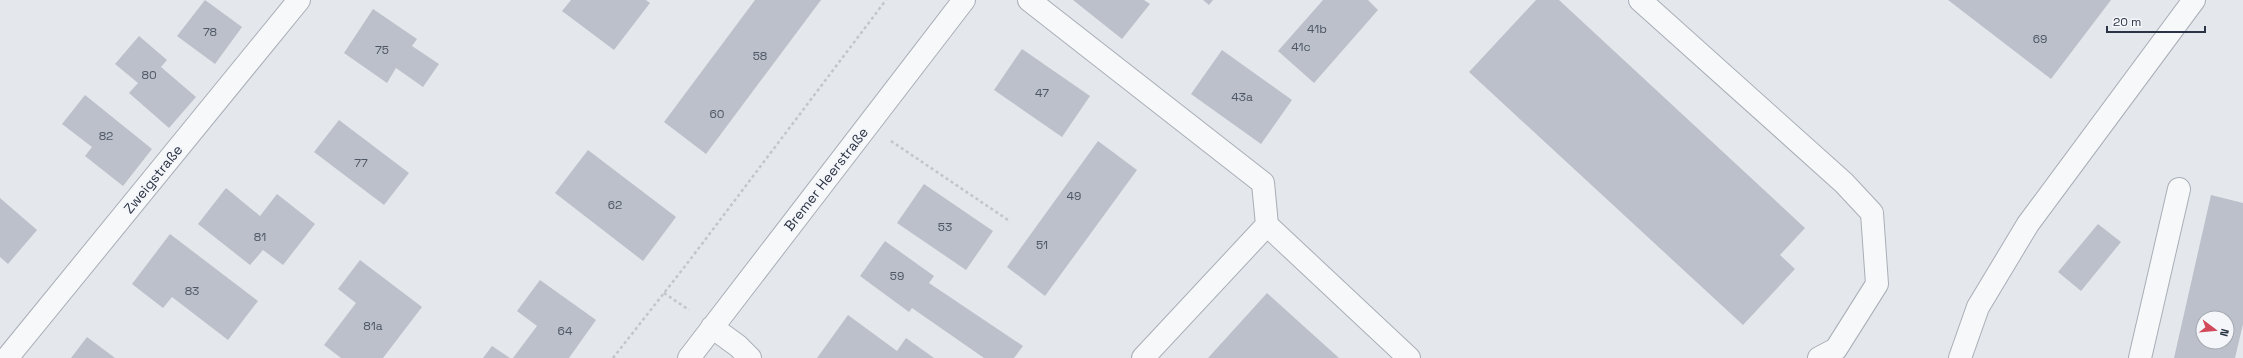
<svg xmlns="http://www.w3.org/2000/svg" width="2243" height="358" viewBox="0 0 2243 358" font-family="'Space Grotesk',sans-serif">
	<rect width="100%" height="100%" fill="#e4e7ec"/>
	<path fill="#bbc0ca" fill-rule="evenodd" d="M205,0L242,27L215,64L177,36Z
		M571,0H646L650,3L614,50L562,11Z
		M755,0H821L706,154L664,122Z
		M1073,0H1144L1150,4L1122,39Z
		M1203,0H1213L1209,5Z
		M1323,0H1368L1378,10L1314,83L1278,51Z
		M1536,0H1559L1805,228L1780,255L1795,269L1743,325L1469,72Z
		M1948,0H2111L2051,79Z
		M373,9L417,39L412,46L439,64L423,87L396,68L387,83L344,53Z
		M139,36L167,60L161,67L196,97L169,128L129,93L138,83L115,64Z
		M1022,49L1090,96L1062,137L994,90Z
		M1222,50L1292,100L1261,144L1191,94Z
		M85,95L152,149L123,186L85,156L92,147L62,124Z
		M339,120L409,173L384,205L314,152Z
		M1098,141L1137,170L1045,296L1007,267Z
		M588,150L676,217L643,261L555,193Z
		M924,184L993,231L966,270L897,223Z
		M226,188L260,216L277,194L315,224L283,265L263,250L250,265L198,224Z
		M2211,195L2243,203V324L2235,358H2174ZM2203,318H2227V342H2203Z
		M0,198L37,230L8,264L0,257Z
		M2098,224L2121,242L2081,291L2058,272Z
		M170,234L258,301L228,340L172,297L163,308L132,284Z
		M885,241L934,276L929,283L1023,346L1014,358H984L912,308L909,312L860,276Z
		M360,260L422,307L383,358H341L324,345L356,303L338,289Z
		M540,280L596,320L569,358H513L537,326L517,311Z
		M1267,293L1339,358H1208Z
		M848,315L897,351L906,338L934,358H817Z
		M87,337L115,358H71Z
		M492,346L510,358H483Z"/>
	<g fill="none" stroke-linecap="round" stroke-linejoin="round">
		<defs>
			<path id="minor" d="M1029,0L1263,183L1267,225L1409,358
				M1640,0L1844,183L1872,213L1877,284L1836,349L1819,358
				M712,327L738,346L750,358
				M7,358L299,0
				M689,358L964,0
				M1143,358L1267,225
				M1960,358L1978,307L2028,224L2194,0
				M2140,358L2179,189"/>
		</defs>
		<use href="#minor" stroke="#a9aeb7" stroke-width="24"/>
		<path stroke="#c2c5cb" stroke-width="2.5" stroke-dasharray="3 3" stroke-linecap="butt" d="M891,141L1008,220
			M664,293L689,310
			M613,358L686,265L886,0"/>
		<use href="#minor" stroke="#f7f8fa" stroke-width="22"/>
	</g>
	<g text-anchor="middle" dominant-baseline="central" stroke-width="4" stroke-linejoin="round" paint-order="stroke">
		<g font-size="12" fill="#4f5766">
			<text x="1317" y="29">41b</text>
			<text x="210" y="32">78</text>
			<text x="2040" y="39">69</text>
			<text x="1301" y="47">41c</text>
			<text x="382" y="50">75</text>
			<text x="760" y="56">58</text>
			<text x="149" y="75">80</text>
			<text x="1042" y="93">47</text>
			<text x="1242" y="97">43a</text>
			<text x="717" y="114">60</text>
			<text x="106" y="136">82</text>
			<text x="361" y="163">77</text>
			<text x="1074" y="196">49</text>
			<text x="615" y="205">62</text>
			<text x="945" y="227">53</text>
			<text x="260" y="237">81</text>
			<text x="1042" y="245">51</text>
			<text x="897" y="276">59</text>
			<text x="192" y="291">83</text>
			<text x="373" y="326">81a</text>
			<text x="565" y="331">64</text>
		</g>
		<g font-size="14" fill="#2b3445" stroke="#f4f6f9">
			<text transform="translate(153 179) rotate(-51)">Zweigstraße</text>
			<text transform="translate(826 179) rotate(-52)">Bremer Heerstraße</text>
		</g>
	</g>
	<g transform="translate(2215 330) rotate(106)"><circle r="19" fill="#f4f6f9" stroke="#a4a8b1"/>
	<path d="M0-3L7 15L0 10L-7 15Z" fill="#d1495b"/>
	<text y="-6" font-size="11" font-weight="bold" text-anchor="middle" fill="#2b3445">N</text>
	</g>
	<path d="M2107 26v6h98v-6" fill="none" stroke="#2b3445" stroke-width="2"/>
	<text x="2113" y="26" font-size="12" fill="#2b3445" stroke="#f4f6f9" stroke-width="3" paint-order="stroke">20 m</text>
</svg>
